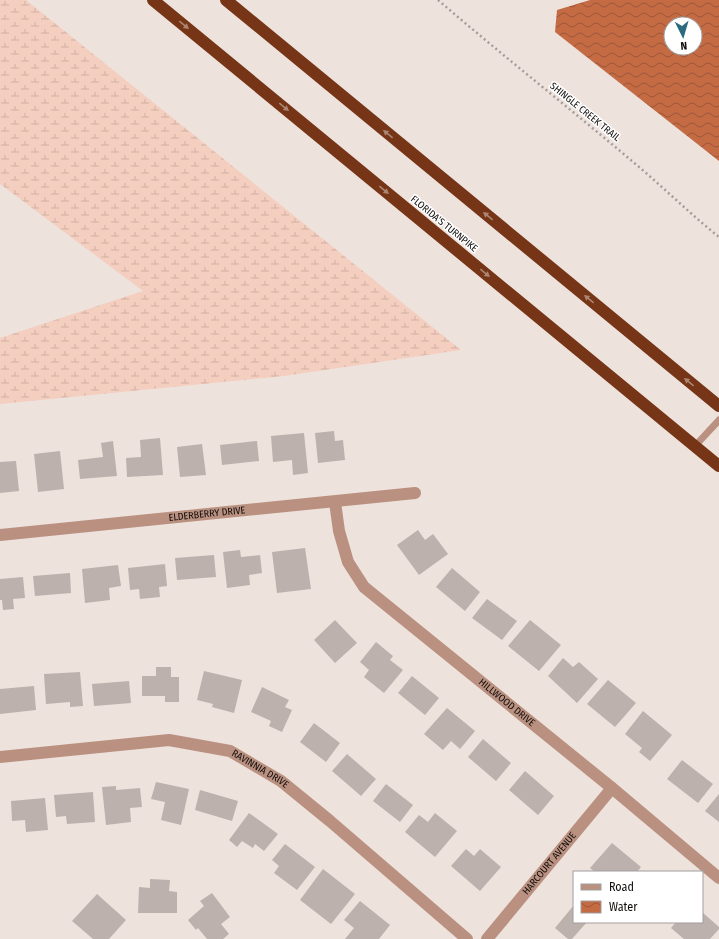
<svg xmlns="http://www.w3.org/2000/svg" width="719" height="939" viewBox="0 0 719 939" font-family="'Fira Sans Condensed',sans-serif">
	<defs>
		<pattern id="wetland-marsh" width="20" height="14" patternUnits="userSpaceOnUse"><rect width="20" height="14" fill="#f4cebe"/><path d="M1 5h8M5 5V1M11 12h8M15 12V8" fill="none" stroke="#d0b0a2"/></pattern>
		<pattern id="water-waves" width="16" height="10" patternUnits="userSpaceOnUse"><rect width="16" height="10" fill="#c46b44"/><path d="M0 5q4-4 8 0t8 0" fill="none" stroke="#9e5637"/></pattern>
	</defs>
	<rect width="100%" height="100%" fill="#eee2dd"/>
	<path fill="url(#wetland-marsh)" d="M0,0H26L461,350L284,376L0,404V338L143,291L0,184Z"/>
	<path fill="url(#water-waves)" fill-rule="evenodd" d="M590,0H719V161L555,32L557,10ZM671,24H695V48H671Z"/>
	<path fill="#bcb1ac" d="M334,431L335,441L343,440L345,460L318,463L315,433Z
		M304,433L308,473L293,475L292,460L273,462L271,436Z
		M160,438L163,475L127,477L126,458L141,457L140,440Z
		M113,441L117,476L80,479L78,460L103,457L101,443Z
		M257,441L259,461L222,465L220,445Z
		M202,444L206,475L180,477L177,447Z
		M60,451L64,489L38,492L34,454Z
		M16,461L19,491L0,493V462Z
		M418,530L425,540L433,534L448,554L419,575L397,545Z
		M305,548L311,589L277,593L272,552Z
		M240,550L241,557L260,555L262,573L249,575L250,585L227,588L223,552Z
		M214,555L216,577L177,580L175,558Z
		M165,564L167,586L159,587L160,597L140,599L139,589L130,590L128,568Z
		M118,565L121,586L109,588L110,600L85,603L82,569Z
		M452,568L480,592L465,611L436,587Z
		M70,573L71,593L35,596L33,576Z
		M23,577L25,598L13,599L14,609L3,610L2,600H0V579Z
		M487,599L517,621L502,640L472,618Z
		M335,620L357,643L335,663L314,640Z
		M530,620L561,645L539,671L508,646Z
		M376,642L393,656L390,660L403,670L384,693L364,677L369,670L360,662Z
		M563,658L573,667L579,662L598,679L577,703L548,676Z
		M156,667H171V677H179V702H165V696H142V676H156Z
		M204,671L242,680L234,713L212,707L213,704L197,700Z
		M80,672L83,706L70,707V702L46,704L44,674Z
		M412,676L439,698L425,715L398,693Z
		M608,680L636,703L615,727L587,704Z
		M129,681L131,703L94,706L92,684Z
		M34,686L36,710L0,714V689Z
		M262,687L289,700L285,707L292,710L282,732L269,726L271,721L251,712Z
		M447,708L475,731L460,749L451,741L443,750L424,734Z
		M643,711L672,735L650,761L639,752L642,748L625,734Z
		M314,723L340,743L326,762L300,742Z
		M483,739L511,763L496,781L468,757Z
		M347,754L376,779L361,796L332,771Z
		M682,760L713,784L698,803L667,779Z
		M525,771L554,796L538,815L509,790Z
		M156,782L189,789L181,825L161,820L165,802L151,799Z
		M386,784L413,805L400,822L373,801Z
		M116,786V790L140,788L142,807L130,808L131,822L106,825L102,787Z
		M200,790L238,801L232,821L195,810Z
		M93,792L95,822L67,824L66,816L56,817L54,795Z
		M719,794V822L705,811Z
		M45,798L48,830L26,832L25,820L12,821L11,801Z
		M249,813L278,834L264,851L255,844L253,848L242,841L237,847L229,840Z
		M435,813L457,831L435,857L405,832L419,815L428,822Z
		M612,843L641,867L637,872H595L590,868Z
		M285,844L315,867L297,890L274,873L279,866L272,860Z
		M466,849L474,856L480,849L501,867L480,891L451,866Z
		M323,869L355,894L331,924L300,900Z
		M150,879L170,880L169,891L177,892V913H138L139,887L150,888Z
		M212,893L230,917L221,924L229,934L223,939H207L198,928L196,930L188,920L204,906L200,901Z
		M97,894L126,920L109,939H93L72,921Z
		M360,901L390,925L379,939H345L354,928L344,920Z
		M574,905V922H587L572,939H568L555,928Z
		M702,912L719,927V929L710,939H684L671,928L676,922H702Z"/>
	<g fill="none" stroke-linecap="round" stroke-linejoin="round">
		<path stroke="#a59c98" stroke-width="2.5" stroke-dasharray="2 3" stroke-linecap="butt" d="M438,0C502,55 568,107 632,161C662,186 689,213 719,237"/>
		<path stroke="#ba9180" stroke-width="7" d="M695,446L719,420"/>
		<g stroke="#ba9180" stroke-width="12">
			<path id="s1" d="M335,502L339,531L348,562L364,587L612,788L719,878"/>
			<path id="s2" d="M0,535L415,493"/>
			<path id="s3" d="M0,757L169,740L230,751L281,781L330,821L467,939"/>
			<path id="s4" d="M487,939L612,788"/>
		</g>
		<path stroke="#753516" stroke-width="12" d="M153,0L719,466
			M226,0L719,406"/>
	</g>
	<defs><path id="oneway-solid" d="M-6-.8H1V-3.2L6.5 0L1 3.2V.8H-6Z"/></defs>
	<g fill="#ac8673">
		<use href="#oneway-solid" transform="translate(184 25) rotate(39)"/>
		<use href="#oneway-solid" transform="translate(284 107) rotate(39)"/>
		<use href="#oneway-solid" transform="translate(388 134) rotate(-141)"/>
		<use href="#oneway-solid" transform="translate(384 190) rotate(39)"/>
		<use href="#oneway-solid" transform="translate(488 216) rotate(-141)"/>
		<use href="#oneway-solid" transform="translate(485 273) rotate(39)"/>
		<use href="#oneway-solid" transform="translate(589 299) rotate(-141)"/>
		<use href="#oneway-solid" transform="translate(689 382) rotate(-141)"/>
	</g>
	<g text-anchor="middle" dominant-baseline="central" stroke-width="3" stroke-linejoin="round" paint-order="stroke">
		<g font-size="10" fill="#110d0b" stroke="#fff">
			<text transform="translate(585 112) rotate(39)">SHINGLE CREEK TRAIL</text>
			<text transform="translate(444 224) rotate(39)">FLORIDA'S TURNPIKE</text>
			<text stroke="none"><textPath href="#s2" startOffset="208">ELDERBERRY DRIVE</textPath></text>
			<text stroke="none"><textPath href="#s1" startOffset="275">HILLWOOD DRIVE</textPath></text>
			<text stroke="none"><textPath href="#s3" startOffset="267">RAVINNIA DRIVE</textPath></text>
			<text stroke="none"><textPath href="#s4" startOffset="98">HARCOURT AVENUE</textPath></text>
		</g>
	</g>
	<rect x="573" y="871" width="130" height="52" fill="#ffffff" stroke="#a09e9d"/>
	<rect x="581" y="884" width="20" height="6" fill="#ba9180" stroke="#a09e9d"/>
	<text x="609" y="891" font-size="12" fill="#110d0b">Road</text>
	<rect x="581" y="901" width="20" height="12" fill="url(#water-waves)" stroke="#a09e9d"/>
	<text x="609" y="911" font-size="12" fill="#110d0b">Water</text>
	<g transform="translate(683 36) rotate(175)"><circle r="19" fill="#ffffff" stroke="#a09e9d"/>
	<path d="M0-3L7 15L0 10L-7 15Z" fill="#2b6a7f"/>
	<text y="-6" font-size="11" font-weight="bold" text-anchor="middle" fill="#110d0b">N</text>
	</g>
</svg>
